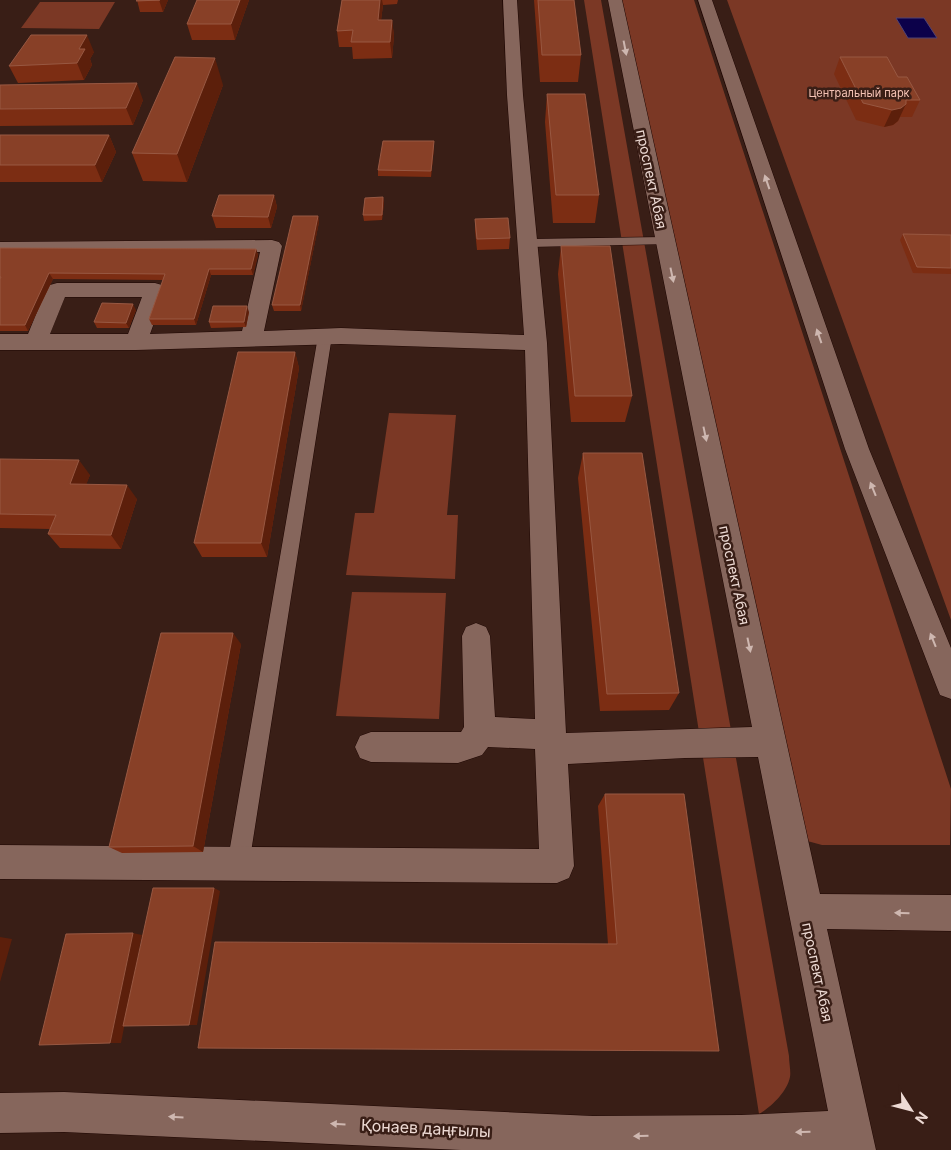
<svg xmlns="http://www.w3.org/2000/svg" width="951" height="1150" viewBox="0 0 951 1150" font-family="Inter,sans-serif">
	<rect width="100%" height="100%" fill="#391e16"/>
	<path fill="#7b3825" d="M584,0H601L789,1056C789,1063 791,1071 790,1077C787,1092 771,1107 759,1114Z
		M615,0H694L951,789L950,845H822L800,839Z
		M727,0H951V620Z
		M40,2H115L99,29L21,28Z
		M389,413L456,415L447,515H458L455,579L346,575L355,513H374Z
		M352,592L446,593L439,719L336,716Z"/>
	<path fill="#0c014a" stroke="#504273" d="M924,18L937,38H908L896,18Z"/>
	<g fill="none" stroke-linecap="round" stroke-linejoin="round">
		<defs>
			<path id="lane" d="M665,237L670,238L671,241L670,244L529,247L523,243L529,239Z
				M325,331L330,333L332,336L249,865L246,873L238,876L230,873L227,865L318,336L320,333Z"/>
			<path id="street" d="M503,0H517L523,95L547,343L566,733L752,727L608,0H622L820,894L951,895V931L827,929L876,1150H461L64,1132L0,1133V1093L64,1092L593,1116L741,1115L828,1111L758,757L685,758L568,764L574,866L569,878L557,883L0,879V845L539,849L535,749L488,747L482,755L458,763L371,762L360,758L355,747L360,736L371,732H461L464,727L462,636L466,627L476,623L486,627L490,636L495,717L535,719L525,350L341,344L136,350H0V334H28L46,290L50,285L57,283H155L162,285L166,290L150,334L242,331L260,252L0,254V242L272,240L279,242L282,246L264,331L341,328L524,335L507,95ZM65,297H142L128,334H50Z
				M698,0H712L869,449L951,648V699L940,695L936,685L845,449Z"/>
		</defs>
		<use href="#lane" stroke="#1f0703" stroke-width="1"/>
		<use href="#street" stroke="#1f0703" stroke-width="1"/>
		<use href="#lane" fill="#86665c" fill-rule="evenodd"/>
		<use href="#street" fill="#86665c" fill-rule="evenodd"/>
	</g>
	<path fill="#7c2d13" d="M137,0H168L163,12H140Z
		M197,0H249L235,40H192L187,24Z
		M342,0H398L397,4L383,5L381,20H392L394,36L392,58L353,59L352,47H339L337,31Z
		M534,0H574L581,55L578,82H540Z
		M94,52L90,59L92,65L84,80L18,83L9,66Z
		M840,57L898,77L920,100L912,117H900L898,121L893,125L884,127L856,120L834,74Z
		M0,85L143,100L133,125L0,126Z
		M223,85L187,182L143,181L132,153Z
		M547,94L599,195L595,223H553L545,122Z
		M0,135H109L116,152L102,182H0Z
		M434,141V147L431,177L378,176V170Z
		M274,195L277,207L271,228H216L212,216Z
		M383,197L384,203L382,220L364,221L363,215Z
		M318,216L319,222L301,311H274L272,305Z
		M475,219L510,238L509,249L477,250L475,230Z
		M903,234L951,235V274L913,273L900,240Z
		M561,246L632,396L625,422H571L558,274Z
		M0,248L256,249L258,255L253,275H211L196,325H152L149,319L163,280L53,279L28,331H0Z
		M136,310L129,328H97L94,322Z
		M249,312L246,327L211,328L209,322Z
		M295,352L299,368L267,557H202L194,543Z
		M583,453L679,693L669,710L600,711L578,478Z
		M0,459L90,475L86,484L137,499L121,549L60,548L48,534L50,529L0,528Z
		M241,644L203,852L122,853L109,847Z
		M605,794L719,1051L608,944L598,806Z"/>
	<path fill="#5c1f0b" d="M160,0H168L163,12L159,0Z
		M240,0H249L235,40L231,24Z
		M380,0H382L383,5L379,36L378,20Z
		M392,20L394,36L392,58L390,42Z
		M87,35L94,52L90,59L92,65L84,80L77,63L79,49Z
		M215,58L223,85L187,182L177,154Z
		M137,83L143,100L133,125L126,108Z
		M906,104L898,121L893,125L884,127L892,110Z
		M109,135L116,152L102,182L95,165Z
		M434,141V147L431,177V171Z
		M274,195L277,207L271,228L268,217Z
		M383,197L384,203L382,220V215Z
		M318,216L319,222L301,311L300,305Z
		M256,249L258,255L253,275L251,269Z
		M209,269L211,275L196,325L194,319Z
		M49,273L53,279L28,331L25,325Z
		M133,304L136,310L129,328L126,323Z
		M247,306L249,312L246,327L244,322Z
		M295,352L299,368L267,557L261,543Z
		M79,460L90,475L81,498L70,484Z
		M127,485L137,499L121,549L111,535Z
		M233,633L241,644L203,852L193,846Z
		M214,888L220,891L197,1025H189Z
		M133,933L142,935L121,1043H110Z
		M0,937L12,939L0,982Z"/>
	<path fill="#884027" stroke="#985842" d="M137,0H160L136,1Z
		M197,0H240L231,24H187Z
		M342,0H380L378,20H392L390,42H351L353,30L337,31Z
		M538,0H574L581,55H542Z
		M31,35H87L79,49H85L77,63L9,66Z
		M175,57L215,58L177,154L132,153Z
		M840,57H887L898,77H907L920,100H906V104L901,108L892,110L863,103Z
		M137,83L126,108L0,109V85Z
		M547,94H585L599,195H556Z
		M0,135H109L95,165H0Z
		M383,141H434L431,171L378,170Z
		M219,195H274L268,217L212,216Z
		M383,197L382,215H363L365,198Z
		M293,216H318L300,305H272Z
		M508,218L510,238L477,239L475,219Z
		M903,234L951,235V268L917,267Z
		M561,246H610L632,396H575Z
		M0,248L256,249L251,269H209L194,319H149L165,274L49,273L25,325H0V279L1,277H0Z
		M102,303L133,304L126,323L94,322Z
		M213,306H247L244,322H209Z
		M238,352H295L261,543H194Z
		M583,453H642L679,693L607,694Z
		M0,459L79,460L70,484L127,485L111,535L48,534L56,515L0,514Z
		M161,633H233L193,846L109,847Z
		M605,794H684L719,1051L198,1048L215,942L617,944Z
		M153,888H214L189,1025L123,1026Z
		M133,933L110,1043L39,1045L66,934Z"/>
	<defs><path id="oneway-solid" d="M-6-.8H1V-3.2L6.5 0L1 3.2V.8H-6Z" transform="scale(1.25)"/></defs>
	<g fill="#ceb7b0">
		<use href="#oneway-solid" transform="translate(625 48) rotate(79)"/>
		<use href="#oneway-solid" transform="translate(767 182) rotate(-109)"/>
		<use href="#oneway-solid" transform="translate(672 275) rotate(78)"/>
		<use href="#oneway-solid" transform="translate(819 336) rotate(-109)"/>
		<use href="#oneway-solid" transform="translate(705 434) rotate(78)"/>
		<use href="#oneway-solid" transform="translate(873 489) rotate(-112)"/>
		<use href="#oneway-solid" transform="translate(933 640) rotate(-112)"/>
		<use href="#oneway-solid" transform="translate(749 645) rotate(78)"/>
		<use href="#oneway-solid" transform="translate(902 913) rotate(-179)"/>
		<use href="#oneway-solid" transform="translate(176 1117) rotate(-177)"/>
		<use href="#oneway-solid" transform="translate(338 1124) rotate(-177)"/>
		<use href="#oneway-solid" transform="translate(803 1132) rotate(178)"/>
		<use href="#oneway-solid" transform="translate(641 1136) rotate(179)"/>
	</g>
	<g text-anchor="middle" dominant-baseline="central" stroke-width="5" stroke-linejoin="round" paint-order="stroke">
		<g font-size="11" fill="#f5c3b5" stroke="#391e16">
			<text x="859" y="93">Центральный парк</text>
		</g>
		<g font-size="14" fill="#eddad4" stroke="#391e16">
			<text transform="translate(652 179) rotate(78)">проспект Абая</text>
			<text transform="translate(735 575) rotate(78)">проспект Абая</text>
			<text transform="translate(818 972) rotate(78)">проспект Абая</text>
		</g>
		<g font-size="16" fill="#eddad4" stroke="#391e16">
			<text transform="translate(426 1128) rotate(3)">Қонаев даңғылы</text>
		</g>
	</g>
	<g transform="translate(911 1110) rotate(126)" stroke="#391e16" stroke-width="4" paint-order="stroke">
	<path d="M0-4L9 19L0 12L-9 19Z" fill="#eddad4"/>
	<text y="-8" font-size="14" font-weight="bold" text-anchor="middle" fill="#eddad4">N</text>
	</g>
</svg>
